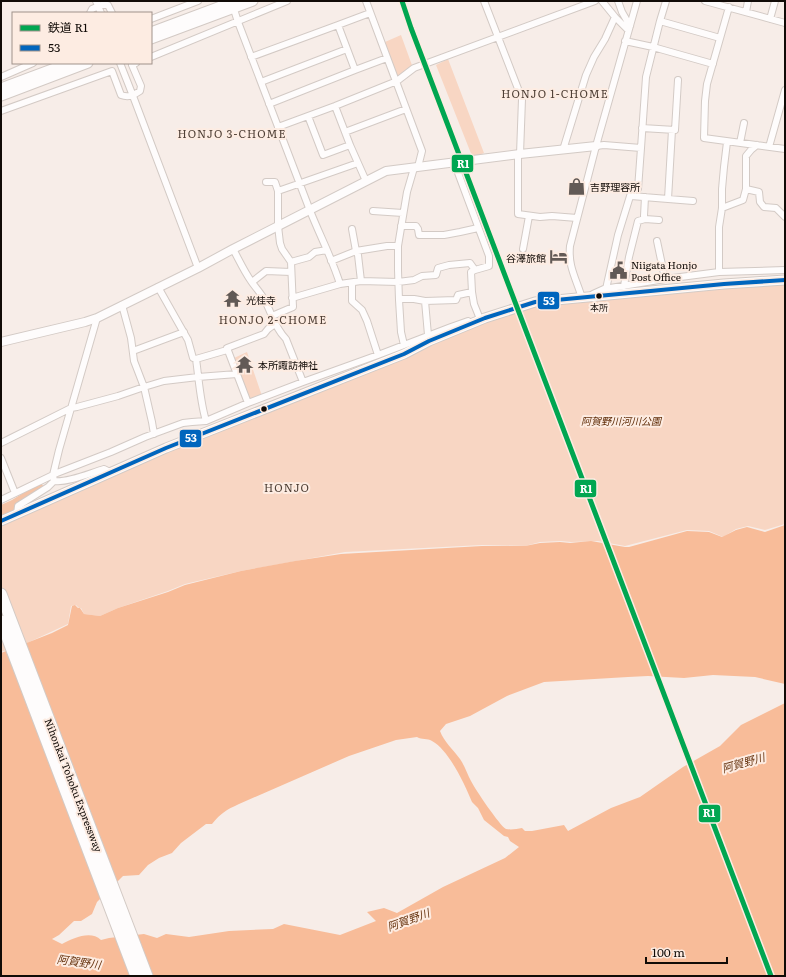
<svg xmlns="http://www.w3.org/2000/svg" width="786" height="977" viewBox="0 0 786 977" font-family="Literata,'Noto Sans JP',serif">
	<rect width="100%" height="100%" fill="#f7ede8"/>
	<path fill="#f8d6c3" d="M401,35L413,68L401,77L397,76L385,42Z
		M448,59L484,153L477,156H472L436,65Z
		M785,283V524L765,530L748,526L736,529L723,537L709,531L687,530L625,546L598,541L571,542L561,541L540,542L525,546L482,545L345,552L241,571L185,584L168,591L118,608L100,616L84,614L81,608H79L76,605L71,606L68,624L25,644L1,652V523L57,498L477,323L535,305Z
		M247,352L262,396L250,401L234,358Z"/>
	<path fill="#f4c3a6" d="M41,482L44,488L17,505L12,512L1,518V505L12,500Z"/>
	<path fill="#f8bc99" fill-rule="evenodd" d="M785,525V684L755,677L713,675L684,678L648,676L628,677L544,682L507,696L470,716L446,724L440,731C444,742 453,749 460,759C465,766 467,774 471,781C475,789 500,826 506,829C511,830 517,829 522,828L525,831H532L564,825L568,831L611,808L640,797L683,767L720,746L741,725L785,703V976H1V653L52,633L68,625L72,606L75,605L78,608H80L84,614L100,616L118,608L168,592L185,585L241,571L295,561L341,554L482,546H525L540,543L560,542L570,543L591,541L625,547H629L687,531L709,532L722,537L736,530L747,527L765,532ZM417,737C422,740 427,738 432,741C449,750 465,785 472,802L478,808L484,820L504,836L508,837L510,841L519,847L505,858L443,887L397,913L384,908L367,912L376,921L340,935L284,924L273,929L229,931L189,937L166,934L157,938L144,934L109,938L101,940C91,930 73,938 62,944L52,939L59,935L74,921H81L92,914L97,902L123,876L139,875L148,865L159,858L172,853L181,843L206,824H212C221,813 226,810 239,804L349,756L396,740Z"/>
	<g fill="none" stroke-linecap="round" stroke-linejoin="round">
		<defs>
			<path id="street" d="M96,1L101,13
				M366,1L422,151L418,167
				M484,1L522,99L520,154
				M602,1L615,17L628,30
				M618,1L622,12L630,26
				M705,1L785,23
				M233,6L238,22C262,84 285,146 309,208C319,234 332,258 340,284
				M729,7L707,84L705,101L704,138L785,149
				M746,12L748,1
				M90,13L92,9L101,5H108L112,13
				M151,19L198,1
				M770,19L775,1
				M660,21L720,38
				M338,25L370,13
				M625,41L653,47L713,64
				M151,57L287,1
				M251,57L338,25L355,70L269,104
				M120,63L133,96L198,268
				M355,70L387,58
				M1,77L33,63
				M261,82L347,49
				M1,111L112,71L121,95C129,98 134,95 140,91L141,86L132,65L136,63
				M308,116L323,155L350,145L335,106
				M278,127L335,106L397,81L414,68L595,1
				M642,128L675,130L678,80
				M345,132L406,109
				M740,143L744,123
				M350,145L366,181
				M596,146L604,145L641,148L646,77L660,21L666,1
				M769,147L785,90
				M563,150L586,75L594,57L605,39L615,17
				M518,155V214L540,217L552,216L577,218
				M454,162L489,256V266L475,270L471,272L472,292L474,304L480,319
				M266,182H275L278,191V226L280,243L282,249L291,262L293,307L272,316
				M746,189L759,192L760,202L764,207L776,208L785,217
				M278,191L358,163
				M631,196L693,201
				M645,197L644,216L645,219L659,220
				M668,199L672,130
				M722,208L743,200L746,189V156L751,150L757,145
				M373,211L403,213
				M401,226H416L418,229L419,235H444L460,232L478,228
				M352,229L356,251L358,255L361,281
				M657,241L665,279
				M233,249C239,260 244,271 251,281C255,287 260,292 264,299C272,313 274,327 286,339L303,382
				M523,249L529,216
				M331,261L356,251L387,246H398
				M291,262L309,257L315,252L327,250
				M719,272V227L722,208V189L724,167L727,142
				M252,282L266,271L291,272
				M352,283V301L362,310L367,321L378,355
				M624,286L629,257L638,221L645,219
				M158,287L188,340L193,358L196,359C199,380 200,401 206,421
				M606,289L618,235L631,193L638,189L641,148
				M593,294L604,289L665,279L719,272L785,270
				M584,297L582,298C576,278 568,267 570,246L596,146L637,1
				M292,298L340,284L361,281L398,282L414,280L422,276L436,275L438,268L449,265L470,263L475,270
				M399,299H414L425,301L456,300L458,295L472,292
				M425,301L428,335
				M122,305L131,338L134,361L144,387L152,422L154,434
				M404,345L401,332L399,300L398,270V246L407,192L414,168
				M133,351L184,332
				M196,359L227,350
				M248,403L227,348L264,334L268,329L275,324
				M1,443L71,408L77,407L118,396L144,387L164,381L198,377L237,374
				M1,458L15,493
				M54,481L53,475L59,450L97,318
				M1,500L57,473L111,452L145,437L183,423L192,422L206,421L248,403L303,382L378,355L451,327L468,321
				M17,514L18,506L48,487L54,481C68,483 90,473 104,469L110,472"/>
			<path id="secondary" d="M1,342L85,322L97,318L198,268L233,249L386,171L520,154L596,146"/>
			<path id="primary" d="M151,32L234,1
				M151,39L253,1
				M1,88L68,63
				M1,96L88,63
				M1,521L166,448L404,354L429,341L485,318L535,302L724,284L785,280"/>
			<path id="highway" d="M1,594L147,976
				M1,621L136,976"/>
		</defs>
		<use href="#street" stroke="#d3cac5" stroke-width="8"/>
		<use href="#secondary" stroke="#d3cac5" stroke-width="10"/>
		<use href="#primary" stroke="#d3cac5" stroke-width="11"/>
		<use href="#highway" stroke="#d3cac5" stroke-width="13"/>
		<use href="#street" stroke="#fefcfc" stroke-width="6"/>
		<use href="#secondary" stroke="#fefcfc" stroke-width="8"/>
		<use href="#primary" stroke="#fefcfc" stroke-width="9"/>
		<use href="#highway" stroke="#fefcfc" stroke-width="11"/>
		<defs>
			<path id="bus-1" d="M1,521L166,448L404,354L429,341L485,318L535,302L724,284L785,280"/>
		</defs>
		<use href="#bus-1" stroke="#fdece2" stroke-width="7"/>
		<use href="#bus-1" stroke="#0065bd" stroke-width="4"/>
		<defs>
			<path id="rail-1" d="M402,1L411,28L771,976"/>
		</defs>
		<use href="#rail-1" stroke="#fdece2" stroke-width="8"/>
		<use href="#rail-1" stroke="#00a651" stroke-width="5"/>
	</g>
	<defs>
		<symbol id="shop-bare" viewBox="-9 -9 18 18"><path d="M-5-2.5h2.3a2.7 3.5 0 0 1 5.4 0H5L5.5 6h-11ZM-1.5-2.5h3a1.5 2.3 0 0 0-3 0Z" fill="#625a56" stroke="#fdece2" stroke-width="2.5" paint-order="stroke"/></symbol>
		<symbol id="hotel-bare" viewBox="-9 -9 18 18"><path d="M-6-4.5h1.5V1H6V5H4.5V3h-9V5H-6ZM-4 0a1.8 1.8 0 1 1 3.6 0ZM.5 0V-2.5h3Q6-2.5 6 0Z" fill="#625a56" stroke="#fdece2" stroke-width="2.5" paint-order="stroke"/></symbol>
		<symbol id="civic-bare" viewBox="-9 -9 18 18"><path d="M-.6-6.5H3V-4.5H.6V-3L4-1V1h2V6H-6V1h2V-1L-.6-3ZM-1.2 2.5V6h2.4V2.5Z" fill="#625a56" stroke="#fdece2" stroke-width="2.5" paint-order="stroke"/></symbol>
		<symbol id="temple-bare" viewBox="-9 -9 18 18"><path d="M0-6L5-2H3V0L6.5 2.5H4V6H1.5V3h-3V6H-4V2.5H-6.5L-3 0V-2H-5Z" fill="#625a56" stroke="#fdece2" stroke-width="2.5" paint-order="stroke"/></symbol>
	</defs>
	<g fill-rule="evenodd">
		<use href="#shop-bare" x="564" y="174" width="25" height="25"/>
		<use href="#hotel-bare" x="546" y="244" width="25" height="25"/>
		<use href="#civic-bare" x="606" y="258" width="25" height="25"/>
		<use href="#temple-bare" x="220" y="286" width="25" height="25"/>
		<use href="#temple-bare" x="232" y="352" width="25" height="25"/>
	</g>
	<g fill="#110b07" stroke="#fdece2" stroke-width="1.5">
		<circle cx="599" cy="296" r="3.5"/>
		<circle cx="264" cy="409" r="3.5"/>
	</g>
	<g text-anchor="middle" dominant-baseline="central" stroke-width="4" stroke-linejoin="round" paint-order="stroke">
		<g font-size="9" fill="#110b07" stroke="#fdece2">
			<text x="599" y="307">本所</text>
		</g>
		<g font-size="10" fill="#110b07" stroke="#fdece2" text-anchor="start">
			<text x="590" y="186">吉野理容所</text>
			<text x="546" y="257" text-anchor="end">谷澤旅館</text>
			<text x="631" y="264">Niigata Honjo<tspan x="631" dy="12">Post Office</tspan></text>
			<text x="246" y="299">光桂寺</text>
			<text x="258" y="364">本所諏訪神社</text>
		</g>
		<g font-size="10" font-style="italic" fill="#602d08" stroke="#fdece2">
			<text x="621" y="420">阿賀野川河川公園</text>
		</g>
		<g font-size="10" fill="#110b07" stroke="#fdece2">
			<text transform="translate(74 785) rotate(69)">Nihonkai Tohoku Expressway</text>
		</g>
		<g font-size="11" letter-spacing="1" fill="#4f3f35" stroke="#fdece2">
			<text x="555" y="93">HONJO 1-CHOME</text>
			<text x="232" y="133">HONJO 3-CHOME</text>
			<text x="273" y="319">HONJO 2-CHOME</text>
			<text x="287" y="487">HONJO</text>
		</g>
		<g font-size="11" font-style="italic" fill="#673410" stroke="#fdece2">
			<text transform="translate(743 762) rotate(-16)">阿賀野川</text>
			<text transform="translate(408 919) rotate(-20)">阿賀野川</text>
			<text transform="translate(79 961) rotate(8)">阿賀野川</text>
		</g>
	</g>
	<g stroke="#fdece2" stroke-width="1.5">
		<rect x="451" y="154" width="23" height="19" rx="4" fill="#00a651"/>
		<rect x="537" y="291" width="23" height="19" rx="4" fill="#0065bd"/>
		<rect x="179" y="429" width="23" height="19" rx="4" fill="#0065bd"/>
		<rect x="574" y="479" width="23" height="19" rx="4" fill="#00a651"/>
		<rect x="698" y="804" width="23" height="19" rx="4" fill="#00a651"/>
	</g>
	<g font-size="11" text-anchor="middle" font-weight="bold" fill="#fff">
		<text x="463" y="168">R1</text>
		<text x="549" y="305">53</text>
		<text x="191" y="442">53</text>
		<text x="586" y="493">R1</text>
		<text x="709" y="817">R1</text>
	</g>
	<rect width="786" height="977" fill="none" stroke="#110b07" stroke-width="4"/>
	<rect x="12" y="12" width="140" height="52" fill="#fdece2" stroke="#9f928a"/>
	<rect x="20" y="25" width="20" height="6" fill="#00a651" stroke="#9f928a"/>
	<text x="48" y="32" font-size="12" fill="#110b07">鉄道 R1</text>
	<rect x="20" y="45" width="20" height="6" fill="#0065bd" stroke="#9f928a"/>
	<text x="48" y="52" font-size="12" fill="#110b07">53</text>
	<path d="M646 957v6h81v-6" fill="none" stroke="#110b07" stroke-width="2"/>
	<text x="652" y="957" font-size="12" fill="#110b07" stroke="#fdece2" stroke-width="3" paint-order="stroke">100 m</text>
</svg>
